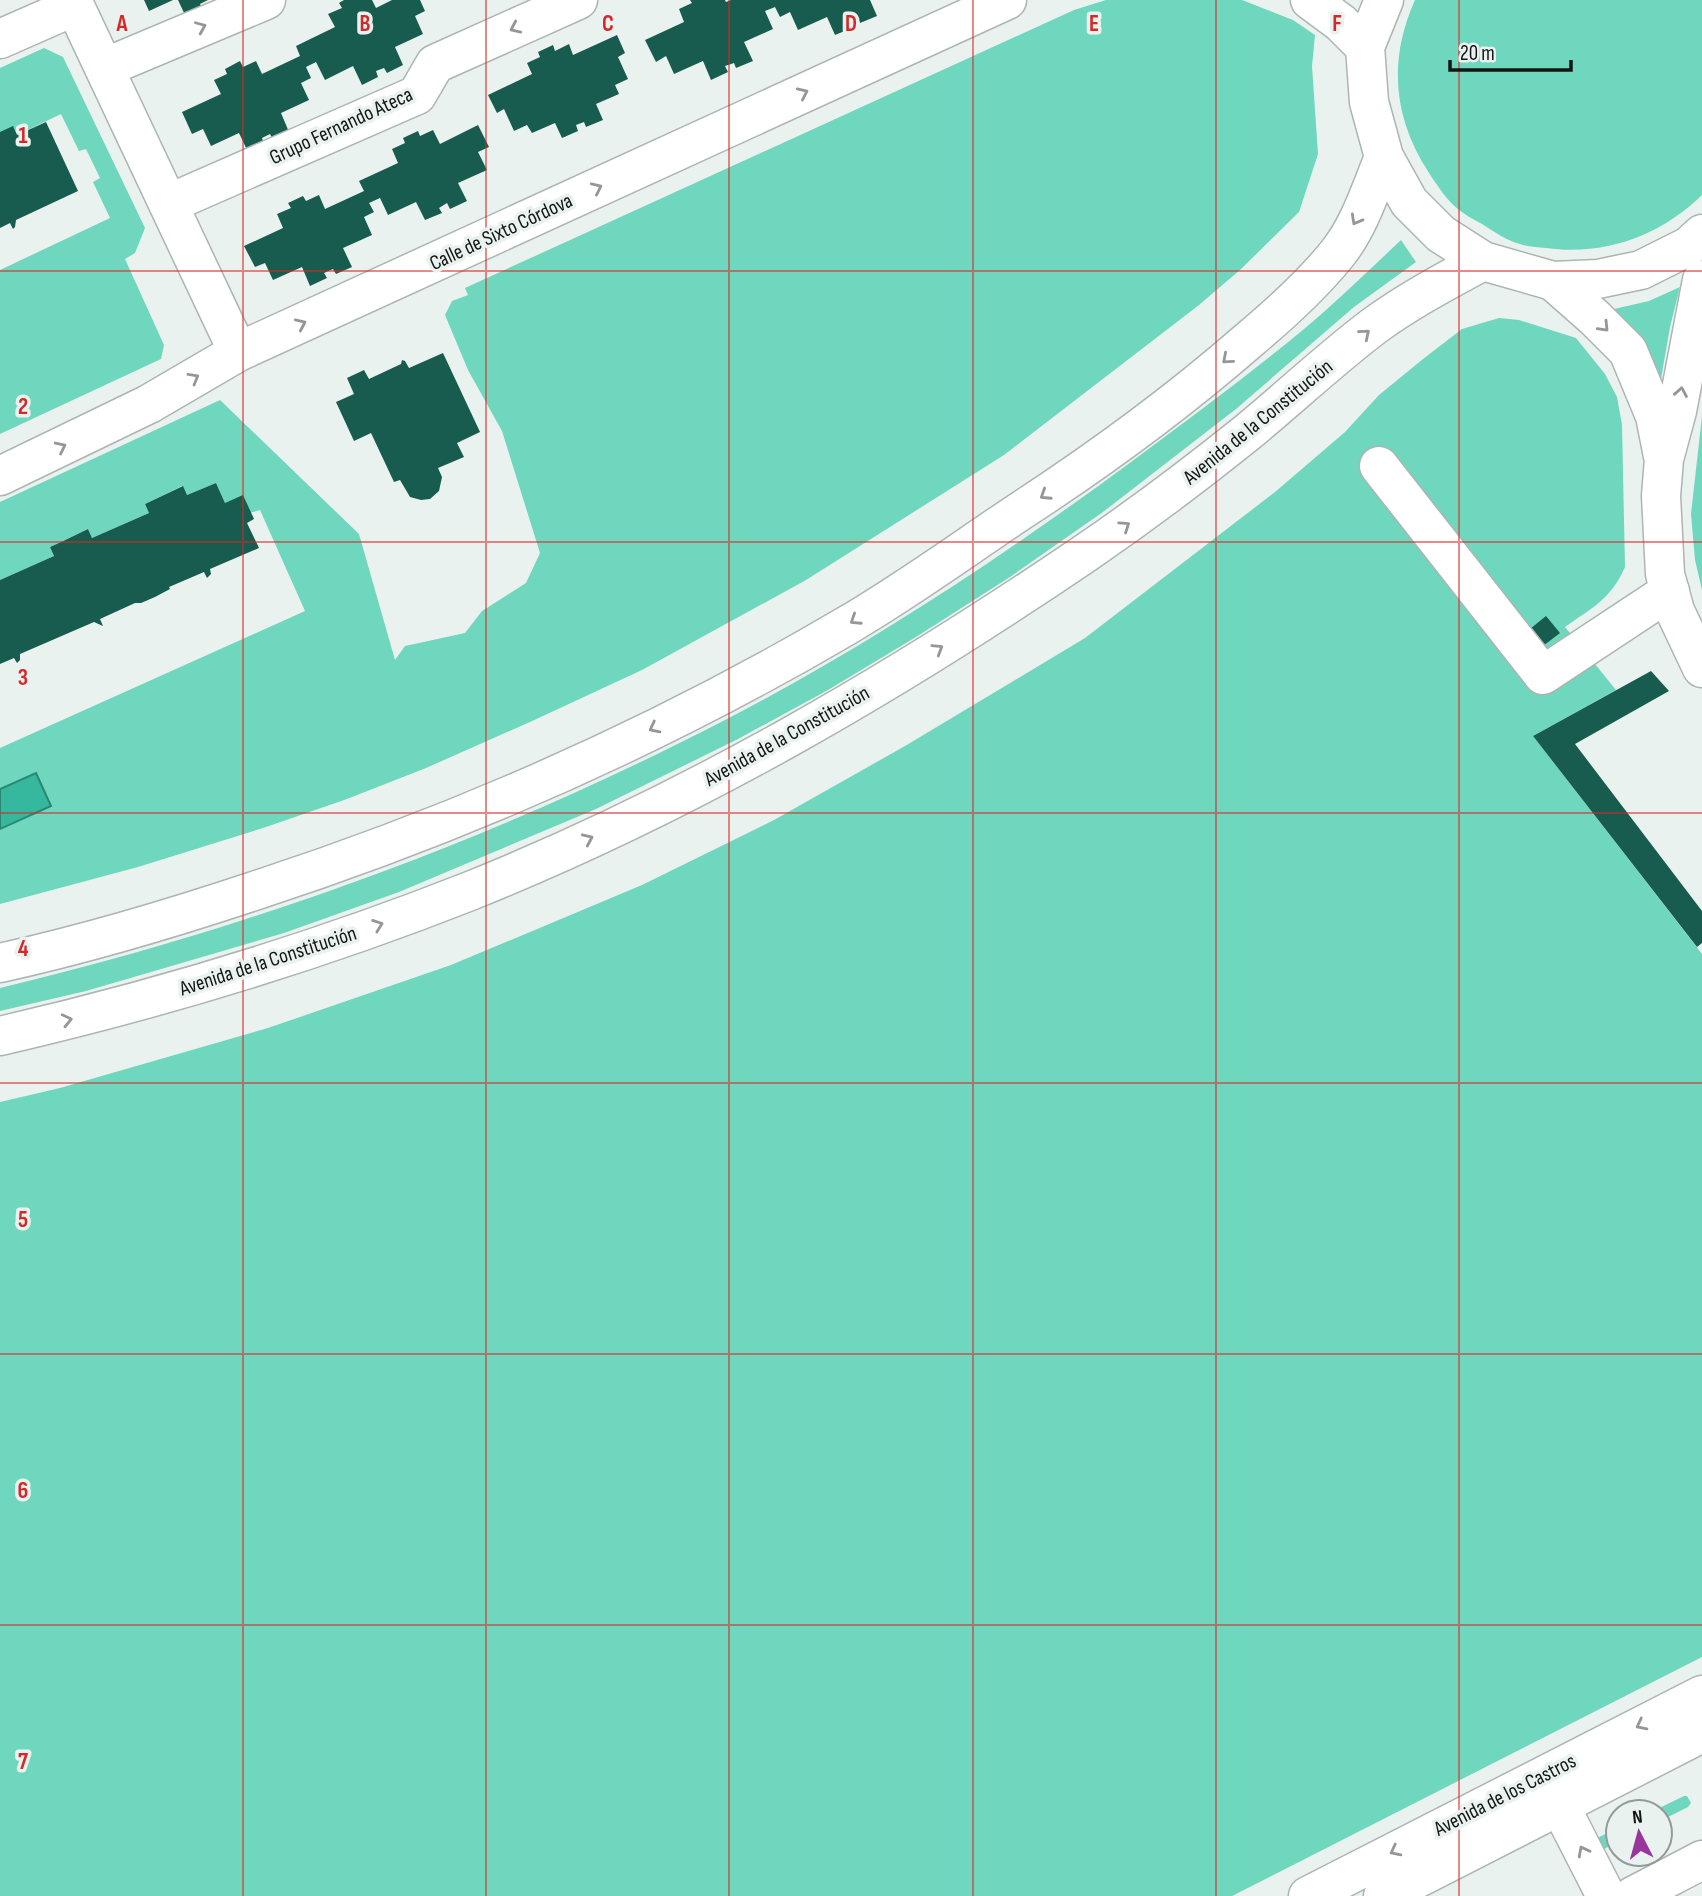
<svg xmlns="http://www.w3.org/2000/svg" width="1702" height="1896" viewBox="0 0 1702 1896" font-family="'Sofia Sans Condensed',sans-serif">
	<rect width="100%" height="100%" fill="#eaf2ef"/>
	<path fill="#6ed7be" d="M1106,0H1242L1293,20L1315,35L1312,66L1318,154L1299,212L1240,270L1199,305L1004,455L806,580L642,670L530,722L426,768L347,799L266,827L138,867L0,904V748L305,611L260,510L250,513L225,503L216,483L187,495L182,486L145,504L149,513L92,538L88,529L50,547L54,556L0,580V502L220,400L359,534L395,660L405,646L465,633L482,611L526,583L540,553L502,431L468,370L445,315L452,301L468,295L465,288L1074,10Z
		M1415,0H1702V195C1660,236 1605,256 1546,248C1538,247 1528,247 1520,244C1507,241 1493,231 1482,224C1474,220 1466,215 1459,210C1447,201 1437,185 1429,173C1393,118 1388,60 1415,0Z
		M44,48L63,57L145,228L135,253L125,259L164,345L161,359L0,434V270L110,218L93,182L100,178L86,149L79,151L61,114L17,135L0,132V68Z
		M1401,240L1416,262L1354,307L1236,409L1103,512L1010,577L916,637L828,690L738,739L596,809L399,892L284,933L86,991L0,1011V988C251,928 495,839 725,720C866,647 999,559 1127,465C1181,425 1235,385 1287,343C1327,311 1364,275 1401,240Z
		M1680,287L1670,327L1661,379L1634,330L1614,309L1649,301Z
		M1499,318L1519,320L1576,338L1605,374L1617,397L1622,425L1625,567C1611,599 1593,607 1565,627L1616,690L1533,736L1702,954V1657L1232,1896H0V1102L60,1088L268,1028L451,965L642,885L774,820L905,746L1085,638L1275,492L1345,432L1379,395L1423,359L1462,329Z
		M1702,416V590L1695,560L1691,514Z
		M1684,1796H1687L1691,1803L1688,1807L1660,1821V1812H1651Z
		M1618,1828V1842L1600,1851L1595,1839Z"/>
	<path fill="#35b89d" stroke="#2b8774" stroke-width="2" d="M36,773L51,806L0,829V789Z"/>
	<path fill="#175c4e" d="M144,0H173L149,11Z
		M178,0H208L200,4L202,9L186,17Z
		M344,0H372L376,8L392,0H420L425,11L415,16L423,34L395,47L403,65L387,73L384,68L376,71L378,77L362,85L353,66L325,80L316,62L306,67L311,78L301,83L309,100L281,113L289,132L273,140L270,134L262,138L264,144L248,152L239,133L211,146L203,129L192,134L182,112L221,94L214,80L227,74L225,69L240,61L243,67L256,61L262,74L300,56L296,46L335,27L328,14L342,8L339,3Z
		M690,0H725L726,2L731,0H870L877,16L860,23L858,18L849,22L852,28L835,35L827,17L798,30L790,12L780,17L775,7L765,11L773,29L744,42L753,61L736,68L734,63L725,66L728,72L711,80L703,61L674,74L666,56L656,62L645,40L684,22L679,9L692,3Z
		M617,35L625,53L618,57L628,79L615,85L619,94L596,104L603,120L586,127L584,122L576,125L578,131L562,138L555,123L532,133L527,125L514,131L504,109L497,113L488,95L532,74L527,63L540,57L538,52L553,45L555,51L569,44L573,55Z
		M46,122L78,191L16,220L15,227L13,229L10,223L0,228V132L13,126L17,135Z
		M478,125L489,147L478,152L487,170L458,183L467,201L450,209L447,203L439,208L442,213L425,220L416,202L388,215L380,198L369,203L374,212L364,217L372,235L343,248L352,267L336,274L333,269L324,273L327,278L310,286L302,267L273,280L265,263L255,267L244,246L283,228L277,214L291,208L288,203L303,196L306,201L319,195L325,209L364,191L359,181L398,163L392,149L405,143L403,138L418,131L420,136L433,130L440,144Z
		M443,353L480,432L457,443L464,457L438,468L442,477L439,491L430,499L421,500L410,497L400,480L394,482L371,433L354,441L336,402L354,394L347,378L364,370L369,379L401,364L402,360L405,361L409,368Z
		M216,483L225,503L243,495L254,519L247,523L259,548L210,569L211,574L207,578L204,572L169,587L170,589L155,597L141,603H135L100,619L103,626L94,622L20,654V660L17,663L14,658L0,664V580L54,556L50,547L61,542L88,529L92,538L149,513L145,504L183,486L187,495Z
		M1546,616L1560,633L1543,646L1530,629Z
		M1651,671L1669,691L1575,744L1702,911V943L1697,947L1533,736Z"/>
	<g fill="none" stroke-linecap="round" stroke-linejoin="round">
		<defs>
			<path id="minor" d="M72,0L238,352
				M1310,0L1341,23L1365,47
				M0,39L75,6
				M104,68L266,0
				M168,204L417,95L435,64L578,0
				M1702,280L1677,411L1664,459L1661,496L1665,574L1675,611L1702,668
				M1553,281L1595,318L1628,351L1655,416L1663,456
				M1379,466L1543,675L1670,591
				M0,476L149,404L238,352L1007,0
				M1560,1806L1606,1896
				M1633,1896L1702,1860"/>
			<path id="major" d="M1384,0L1365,47L1369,102L1384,157L1409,202L1441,234L1483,261L1553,281L1598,279L1641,270L1689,246L1702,234
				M0,963C86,944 170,919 254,891C460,824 659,736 846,626C908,590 966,547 1025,508C1103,457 1179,401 1249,340C1280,314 1312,285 1337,254C1359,227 1371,189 1384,157
				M0,1036C160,999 318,951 470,891C689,803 893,684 1087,552C1141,515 1193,476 1244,435C1287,400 1329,360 1374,326C1408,301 1446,281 1483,261
				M1308,1896L1702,1695
				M1383,1896L1702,1733"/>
		</defs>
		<use href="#minor" stroke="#adb5b3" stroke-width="41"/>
		<use href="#major" stroke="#adb5b3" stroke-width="41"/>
		<use href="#minor" stroke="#fff" stroke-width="38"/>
		<use href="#major" stroke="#fff" stroke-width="38"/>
	</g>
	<defs><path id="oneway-chevron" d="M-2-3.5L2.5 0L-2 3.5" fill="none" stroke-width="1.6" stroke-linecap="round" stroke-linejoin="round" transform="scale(1.75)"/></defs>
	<g stroke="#959696">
		<use href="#oneway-chevron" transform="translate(201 27) rotate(-23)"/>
		<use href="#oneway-chevron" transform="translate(515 28) rotate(156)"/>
		<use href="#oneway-chevron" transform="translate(803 93) rotate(-25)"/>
		<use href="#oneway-chevron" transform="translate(597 188) rotate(-25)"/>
		<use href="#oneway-chevron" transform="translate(1356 220) rotate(119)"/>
		<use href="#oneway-chevron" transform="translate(301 324) rotate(-24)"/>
		<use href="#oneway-chevron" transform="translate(1604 327) rotate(46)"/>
		<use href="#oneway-chevron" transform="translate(1365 334) rotate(-40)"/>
		<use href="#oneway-chevron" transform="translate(1227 359) rotate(139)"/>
		<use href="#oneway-chevron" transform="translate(194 378) rotate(-30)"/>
		<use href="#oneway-chevron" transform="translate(1681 392) rotate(-80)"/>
		<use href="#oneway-chevron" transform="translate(61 447) rotate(-26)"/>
		<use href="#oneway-chevron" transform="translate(1045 495) rotate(147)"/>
		<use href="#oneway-chevron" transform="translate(1125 526) rotate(-34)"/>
		<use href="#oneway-chevron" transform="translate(855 620) rotate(147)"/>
		<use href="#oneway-chevron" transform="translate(938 649) rotate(-32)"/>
		<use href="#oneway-chevron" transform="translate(654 728) rotate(153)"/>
		<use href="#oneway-chevron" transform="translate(588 839) rotate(-24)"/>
		<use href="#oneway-chevron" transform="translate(378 925) rotate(-20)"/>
		<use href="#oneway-chevron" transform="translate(67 1020) rotate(-13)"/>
		<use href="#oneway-chevron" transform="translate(1641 1725) rotate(153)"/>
		<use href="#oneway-chevron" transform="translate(1395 1851) rotate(153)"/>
		<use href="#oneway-chevron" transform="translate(1583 1851) rotate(-118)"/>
	</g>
	<path fill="none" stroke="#d62828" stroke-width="2" stroke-opacity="0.55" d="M243,0V1896M486,0V1896M729,0V1896M973,0V1896M1216,0V1896M1459,0V1896M0,271H1702M0,542H1702M0,813H1702M0,1083H1702M0,1354H1702M0,1625H1702"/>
	<g text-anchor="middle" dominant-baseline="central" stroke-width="7" stroke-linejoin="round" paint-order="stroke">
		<g font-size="21" fill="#131615" stroke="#eaf2ef">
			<text transform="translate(341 126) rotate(-25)">Grupo Fernando Ateca</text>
			<text transform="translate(501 232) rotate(-25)">Calle de Sixto Córdova</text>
			<text transform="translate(1258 422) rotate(-39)">Avenida de la Constitución</text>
			<text transform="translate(787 736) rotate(-29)">Avenida de la Constitución</text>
			<text transform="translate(268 961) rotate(-18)">Avenida de la Constitución</text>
			<text transform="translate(1505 1795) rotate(-27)">Avenida de los Castros</text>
		</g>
	</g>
	<g font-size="23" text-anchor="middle" font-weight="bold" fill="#d62828" stroke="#eaf2ef" stroke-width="7" stroke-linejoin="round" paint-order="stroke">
		<text x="122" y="31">A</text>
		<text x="365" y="31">B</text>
		<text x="608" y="31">C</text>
		<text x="851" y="31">D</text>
		<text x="1094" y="31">E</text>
		<text x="1337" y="31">F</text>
		<text x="23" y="143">1</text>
		<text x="23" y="414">2</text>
		<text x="23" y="685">3</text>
		<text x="23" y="956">4</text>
		<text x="23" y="1227">5</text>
		<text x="23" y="1498">6</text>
		<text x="23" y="1769">7</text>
	</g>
	<g transform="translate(1639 1833) rotate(354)"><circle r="33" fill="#eaf2ef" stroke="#949a98" stroke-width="2"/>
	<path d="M0-5L12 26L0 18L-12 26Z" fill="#98369d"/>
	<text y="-10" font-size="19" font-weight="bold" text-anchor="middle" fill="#131615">N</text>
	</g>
	<path d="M1450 60v10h121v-10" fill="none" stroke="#131615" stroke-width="3.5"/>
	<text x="1460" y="60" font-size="21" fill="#131615" stroke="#eaf2ef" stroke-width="5" paint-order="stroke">20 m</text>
</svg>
